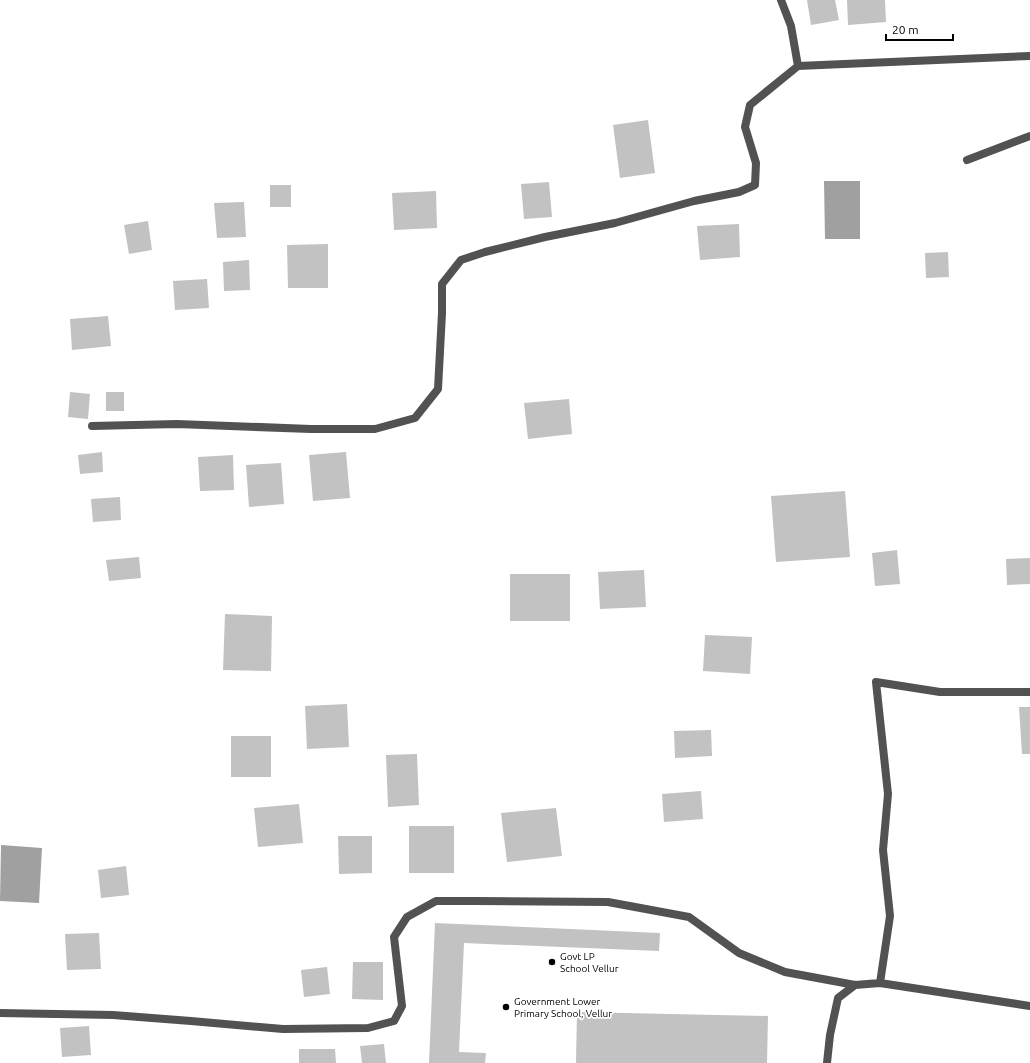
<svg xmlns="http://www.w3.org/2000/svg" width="1030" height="1063" viewBox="0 0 1030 1063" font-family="Ubuntu,sans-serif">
	<rect width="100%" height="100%" fill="#fff"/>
	<path fill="#a0a0a0" d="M824,181H860V239H825Z
		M1,845L42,848L39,903L0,901Z"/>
	<path fill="#c2c2c2" d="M807,0H835L839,20L811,25Z
		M847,0H885L886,22L848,25Z
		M648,120L655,173L620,178L613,125Z
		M549,182L552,217L524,219L521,184Z
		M270,185H291V207H270Z
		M436,191L437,228L394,230L392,193Z
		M244,202L246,237L217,238L214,203Z
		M148,221L152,250L129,254L124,225Z
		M739,224L740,257L700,260L697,226Z
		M328,244V288H288L287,245Z
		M948,252L949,277L926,278L925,253Z
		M249,260L250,290L224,291L223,262Z
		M207,279L209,308L175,310L173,281Z
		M108,316L111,346L72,350L70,319Z
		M70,392L90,394L88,419L68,417Z
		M106,392H124V411H106Z
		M569,399L572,434L528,439L524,403Z
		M102,452L103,472L80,474L78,455Z
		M346,452L350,498L313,501L309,455Z
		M233,455L234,490L200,491L198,457Z
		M281,463L284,504L249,507L246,465Z
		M845,491L850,557L776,562L771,496Z
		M120,497L121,520L93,522L91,499Z
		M897,550L900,584L875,586L872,553Z
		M139,557L141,578L109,581L106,560Z
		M1030,558V584L1007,585L1006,559Z
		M644,570L646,607L600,609L598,572Z
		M510,574H570V621H510Z
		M225,614L272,616L271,671L223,670Z
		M705,635L752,637L750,674L703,671Z
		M347,704L349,747L307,749L305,706Z
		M1019,707H1030V754H1022Z
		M711,730L712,756L675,758L674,731Z
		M231,736H271V777H231Z
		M417,754L419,805L388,807L386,755Z
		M701,791L703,819L664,822L662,794Z
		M299,804L303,843L258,847L254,808Z
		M556,808L562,856L507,862L501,813Z
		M409,826H454V873H409Z
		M338,836H372V873L339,874Z
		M126,866L129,895L101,898L98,870Z
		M435,923L660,933L659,951L464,943L459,1052L486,1053L485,1063H429Z
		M99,933L101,969L67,970L65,934Z
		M353,962H383V1000L352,999Z
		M327,967L330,994L304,997L301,970Z
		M577,1012L768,1016L767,1063H576Z
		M89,1026L91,1055L62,1057L60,1028Z
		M384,1044L386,1063H362L360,1046Z
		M299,1049H335L336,1063H299Z"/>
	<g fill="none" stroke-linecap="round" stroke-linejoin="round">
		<path stroke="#525252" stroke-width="8" d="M781,0L791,26L798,66L1030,56
			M967,160L1030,136
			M92,426L177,424L311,429H375L415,418L438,389L442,313V284L461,260L485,252L545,237L615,223L694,201L739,192L755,185L756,163L745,127L750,105L798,66
			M880,983L890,916L883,850L888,794L876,682L940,692H1030
			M0,1013L113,1015L191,1021L283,1029L368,1028L394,1021L402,1006L394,937L407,917L436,901H475L608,902L689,917L739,953L785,972L855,985L880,983L1030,1006
			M827,1063L830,1035L838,998L855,985"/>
	</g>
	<g fill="#000" stroke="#fff" stroke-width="1.5">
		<circle cx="552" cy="962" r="4"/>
		<circle cx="506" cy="1007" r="4"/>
	</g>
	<g text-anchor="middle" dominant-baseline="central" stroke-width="3.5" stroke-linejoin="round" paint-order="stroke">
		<g font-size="10" fill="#000" stroke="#fff" text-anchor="start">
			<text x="560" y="956">Govt LP<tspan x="560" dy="12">School Vellur</tspan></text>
			<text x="514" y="1001">Government Lower<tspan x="514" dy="12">Primary School, Vellur</tspan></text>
		</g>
	</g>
	<path d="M886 34v6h67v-6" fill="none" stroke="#000000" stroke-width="2"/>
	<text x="892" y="34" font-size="12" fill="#000000" stroke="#ffffff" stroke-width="3" paint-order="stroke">20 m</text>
</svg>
